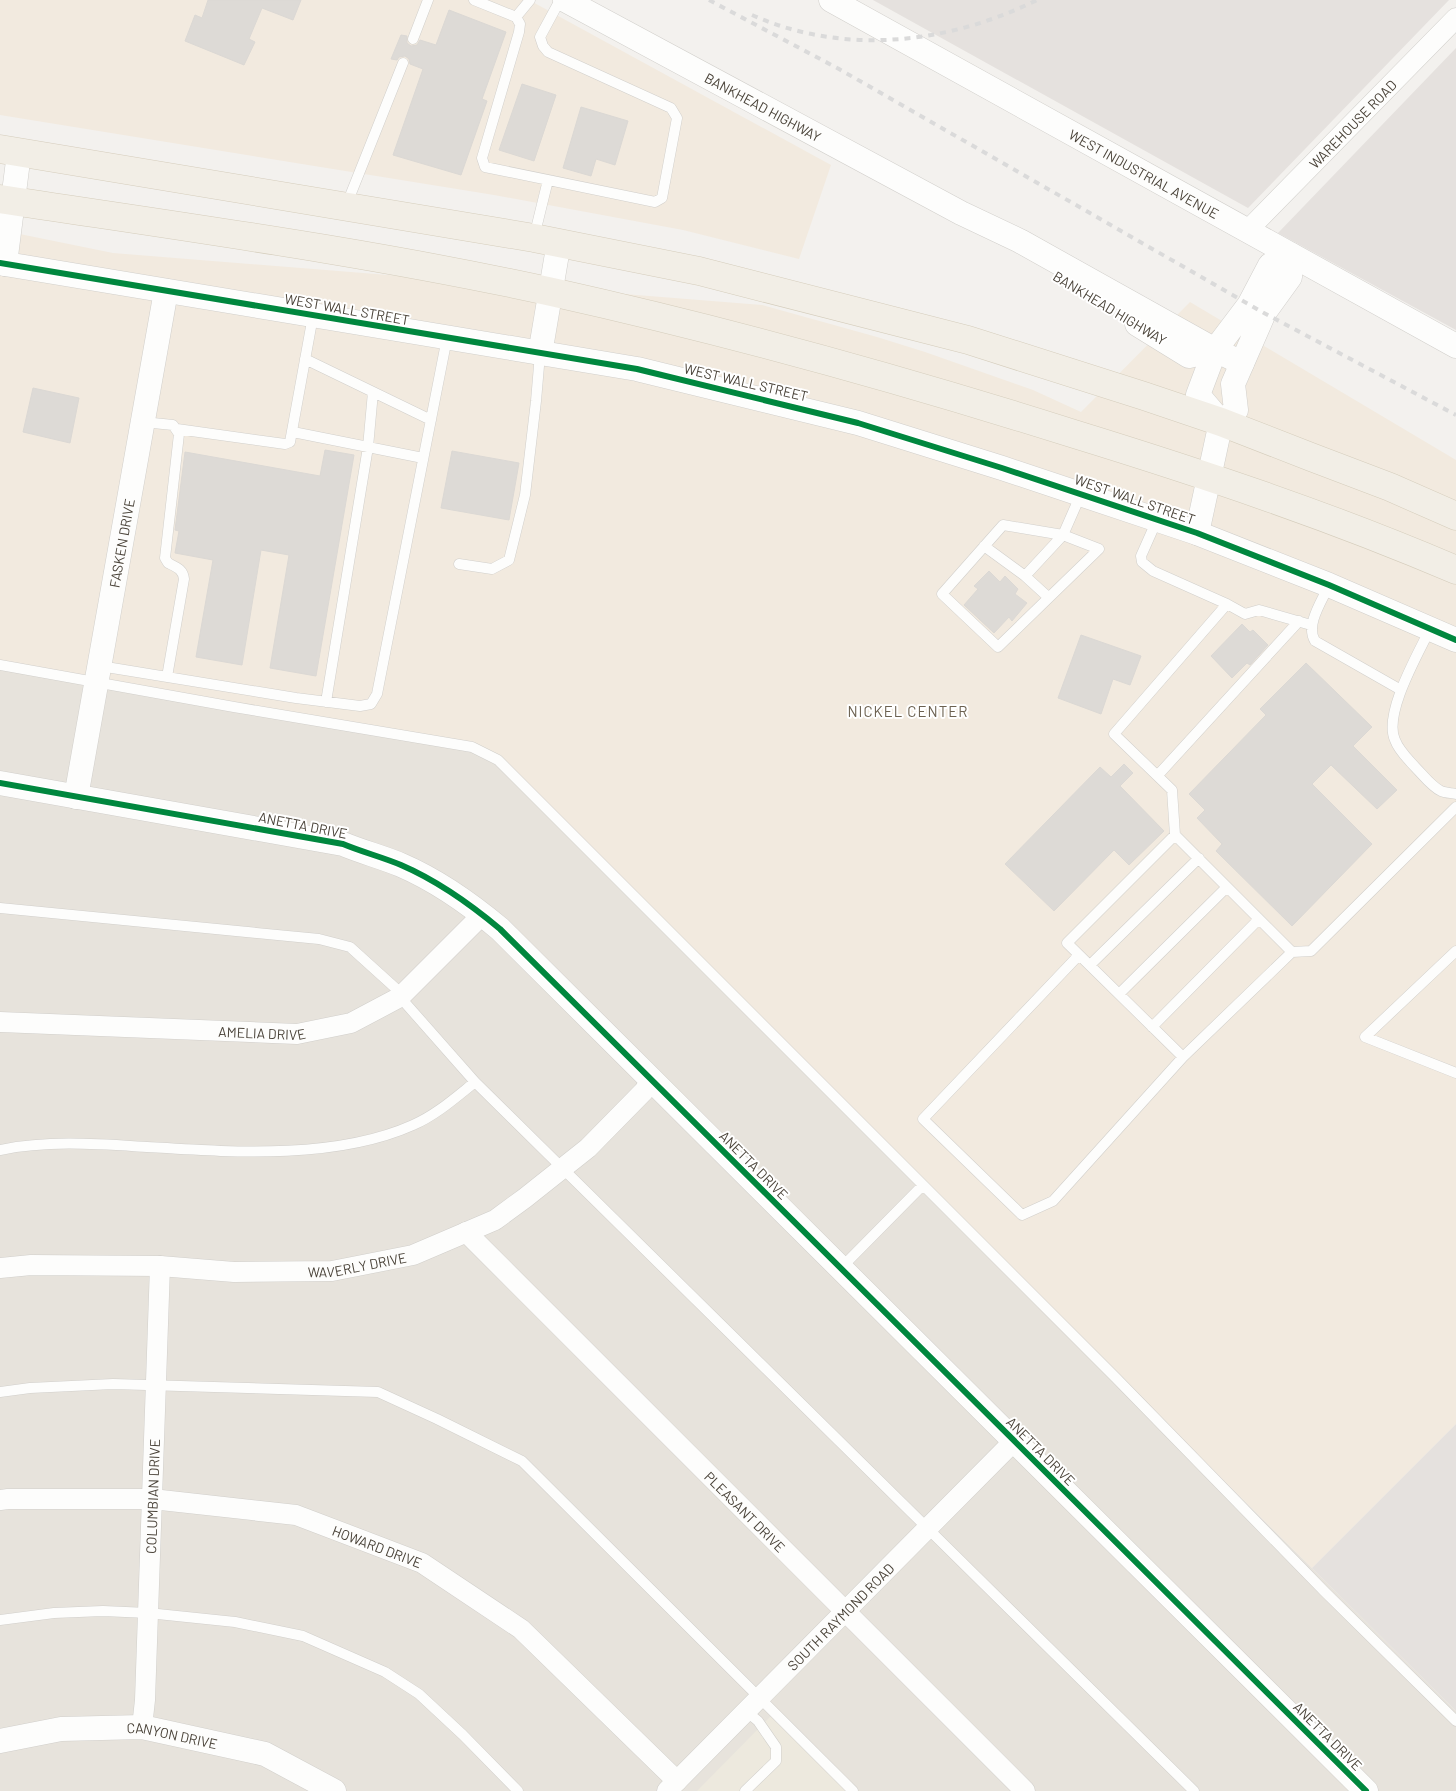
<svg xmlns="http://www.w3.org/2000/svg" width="1456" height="1791" viewBox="0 0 1456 1791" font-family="Barlow,sans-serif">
	<rect width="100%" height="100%" fill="#f3f1ee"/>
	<path fill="#e7e3dc" d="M0,662L488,750L1456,1711V1791H0Z"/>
	<path fill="#f2eadf" d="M0,0H529L831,165L799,259L683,230L494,195L0,115Z
		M0,230L113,253L762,305L877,337L925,352L1033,390L1081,412L1190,302L1456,460V1424L1312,1568L488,750L0,662Z"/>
	<path fill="#e5e1de" d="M873,0H1449L1248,208Z
		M1456,48V330L1278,233Z
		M1456,1424V1711L1312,1568Z"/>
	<path fill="#ede9de" d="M771,1716L846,1791H697Z"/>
	<path fill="#dddad6" stroke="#dbd8d4" d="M208,0H301L293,20L262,8L249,39L255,42L244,65L185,41L195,15L202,18Z
		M449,10L506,32L482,99L487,101L461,175L393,155L423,69L410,64L409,59L405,56L399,57L397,60L391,59L401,35L407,36V43L411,46L417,45L420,40L436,45Z
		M522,84L556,95L534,161L499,150Z
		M581,107L628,121L615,165L596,159L591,176L563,168Z
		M33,388L79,398L70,443L23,432Z
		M325,450L354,455L316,676L270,668L289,555L261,550L242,665L196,657L213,560L175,553L179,531L175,530L185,452L320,476Z
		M452,451L519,463L509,520L441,508Z
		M989,571L1000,582L1005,576L1018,589L1015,594L1027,603L1012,621L1009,617L994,633L964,605L978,589L974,586Z
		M1242,624L1250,632L1253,630L1268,645L1250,665L1247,663L1232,678L1211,656Z
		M1081,635L1141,656L1130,685L1113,679L1101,714L1058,698Z
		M1306,663L1372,727L1353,746L1397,790L1377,809L1331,765L1312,784L1372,844L1292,926L1216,851L1222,844L1197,818L1205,810L1189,794L1266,715L1260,709Z
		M1124,764L1133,773L1120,786L1164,831L1129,865L1114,850L1054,911L1005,864L1100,767L1111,777Z"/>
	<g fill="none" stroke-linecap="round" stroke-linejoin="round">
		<defs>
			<path id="service" d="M474,0L516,17L520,24L519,32L482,158L485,167L655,202L662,198L677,118L671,108L548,52L543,46L540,37L560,0
				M516,17L530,0
				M413,39L428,0
				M346,206L403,63
				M534,237L548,180
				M305,359L431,420
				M143,422L173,425L179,434L165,558L168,563C176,567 183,569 184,579L167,677
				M177,429L285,444L290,442L313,316
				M293,432L423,458
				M1157,520L1141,556L1142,562L1153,571L1227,604L1245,614L1259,610L1311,625
				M984,546L1025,576L1063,535L1099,549L998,647L942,594L1003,525L1063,535L1081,494
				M459,564L492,569L509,560L525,495L536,401L540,354
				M1025,576L1048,597
				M1329,585C1322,601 1305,625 1315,641L1401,690
				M1430,629C1418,654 1383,714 1395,740C1399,751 1408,759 1416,768C1423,775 1432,787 1441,791C1445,793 1452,793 1456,794
				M0,665L234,707L472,747L498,760L1116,1378L1325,1592L1456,1721
				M100,666L296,698L360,706L371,704L377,694L447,338
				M326,702L368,447L373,392
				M1158,775L1299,621
				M1175,835L1172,790L1114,734L1227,604
				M0,908L319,939L350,947L402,994
				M1456,951L1365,1037L1456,1073
				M1292,952L1175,835L1067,943L1183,1057L1292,952L1311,951L1456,807
				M1079,955L923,1119L1022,1215L1053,1201L1183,1057
				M1090,965L1199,858
				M1119,994L1227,887
				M400,997L475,1082L1194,1791
				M1152,1027L1259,919
				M0,1150C49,1140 98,1144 147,1147C230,1152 335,1160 413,1125C436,1115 455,1098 475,1082
				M841,1268L923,1185
				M0,1392L30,1388L113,1384L378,1392L437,1419L522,1461L853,1791
				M0,1620L54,1613L103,1611L148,1613L235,1622L303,1636L385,1672L419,1694L463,1735L518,1791
				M745,1791L776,1761V1747L758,1721L746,1711"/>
			<g id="minor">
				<path id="s1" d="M1248,230L1456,18"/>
				<path id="s2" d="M0,1022L297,1034L351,1023L400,997L482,915"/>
				<path id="s3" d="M466,1232L1025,1791"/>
				<path id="s4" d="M0,1268L31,1265L160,1266L234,1272L332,1271L413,1255L495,1220L525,1198L588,1148L644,1091L651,1080"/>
				<path id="s5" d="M0,1500L8,1499H152L296,1515L422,1563L521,1629L677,1781"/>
				<path id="s6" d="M142,1727L145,1700L160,1266"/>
				<path id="s7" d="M667,1791L1014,1441"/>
			</g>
			<g id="tertiary">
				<path id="s8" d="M565,0L961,213L1020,241L1215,350L1242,363"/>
				<path id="s9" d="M831,0L1456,346"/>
				<path d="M0,263L637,369L858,423L1002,468L1197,533L1329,585L1456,640"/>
				<path d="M5,264L19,153"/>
				<path d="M1137,324L1189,356L1215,350"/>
				<path d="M540,354L559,242"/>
				<path d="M1197,533L1221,422L1236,410L1233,384L1264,313L1290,277L1291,255L1270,265L1249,305L1215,350L1198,395L1221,422"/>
				<path d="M0,783L343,844C362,852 382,857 401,865C438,881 469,903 500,929L1366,1791"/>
				<path id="s10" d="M76,797L166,291"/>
				<path id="s11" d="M0,1741L61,1729L142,1727L265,1754L334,1791"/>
			</g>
			<path id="primary" d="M0,149L534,238L699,271L968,340L1144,396L1221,422L1311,457L1390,487L1456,516
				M0,199C184,227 370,252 552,292C727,331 900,379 1071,433C1201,473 1330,516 1456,570"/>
		</defs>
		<use href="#service" stroke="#d1cfcb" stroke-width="11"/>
		<use href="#minor" stroke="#d1cfcb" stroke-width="21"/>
		<use href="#tertiary" stroke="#d1cfcb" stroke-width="25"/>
		<use href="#primary" stroke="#d5cdbc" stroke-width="29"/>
		<use href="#service" stroke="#fdfdfc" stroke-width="10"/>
		<use href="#minor" stroke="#fdfdfc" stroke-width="20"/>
		<use href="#tertiary" stroke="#fdfdfc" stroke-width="24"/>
		<use href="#primary" stroke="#f2eee6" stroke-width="28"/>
		<path stroke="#dadada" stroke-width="4" stroke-dasharray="6 6" stroke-linecap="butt" d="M709,0L839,69L1264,313L1456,415
			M752,15C844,56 948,44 1037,0"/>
		<defs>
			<path id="cycleway" d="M0,263L637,369L858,423L1002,468L1197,533L1329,585L1456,640
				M0,783L343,844C362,852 382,857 401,865C438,881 469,903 500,929L1366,1791"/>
		</defs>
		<use href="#cycleway" stroke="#fff" stroke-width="9"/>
		<use href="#cycleway" stroke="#00873e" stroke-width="6"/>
	</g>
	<g text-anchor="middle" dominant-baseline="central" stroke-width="4" stroke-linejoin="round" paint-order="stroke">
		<g font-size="14" fill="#4a4339" stroke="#fff">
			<text stroke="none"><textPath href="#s8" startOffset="225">BANKHEAD HIGHWAY</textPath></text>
			<text stroke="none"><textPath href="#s1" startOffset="149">WAREHOUSE ROAD</textPath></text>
			<text stroke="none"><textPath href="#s9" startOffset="358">WEST INDUSTRIAL AVENUE</textPath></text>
			<text transform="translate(1110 308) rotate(31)">BANKHEAD HIGHWAY</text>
			<text transform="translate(347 309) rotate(10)">WEST WALL STREET</text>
			<text transform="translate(746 382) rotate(13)">WEST WALL STREET</text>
			<text transform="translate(1135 499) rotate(19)">WEST WALL STREET</text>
			<text stroke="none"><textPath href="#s10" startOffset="258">FASKEN DRIVE</textPath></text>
			<text transform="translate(303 825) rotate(11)">ANETTA DRIVE</text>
			<text stroke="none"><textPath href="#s2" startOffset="262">AMELIA DRIVE</textPath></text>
			<text transform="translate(754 1165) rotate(45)">ANETTA DRIVE</text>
			<text stroke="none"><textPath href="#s4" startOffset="358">WAVERLY DRIVE</textPath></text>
			<text transform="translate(1041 1451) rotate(45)">ANETTA DRIVE</text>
			<text stroke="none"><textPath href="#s6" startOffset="231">COLUMBIAN DRIVE</textPath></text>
			<text stroke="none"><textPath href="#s3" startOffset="395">PLEASANT DRIVE</textPath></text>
			<text stroke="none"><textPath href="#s5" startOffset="384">HOWARD DRIVE</textPath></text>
			<text stroke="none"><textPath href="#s7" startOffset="246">SOUTH RAYMOND ROAD</textPath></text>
			<text stroke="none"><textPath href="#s11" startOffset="174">CANYON DRIVE</textPath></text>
			<text transform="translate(1328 1736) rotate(45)">ANETTA DRIVE</text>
		</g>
		<g font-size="15" letter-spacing="1" fill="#6c6150" stroke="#fff">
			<text x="908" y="711">NICKEL CENTER</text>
		</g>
	</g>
</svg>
